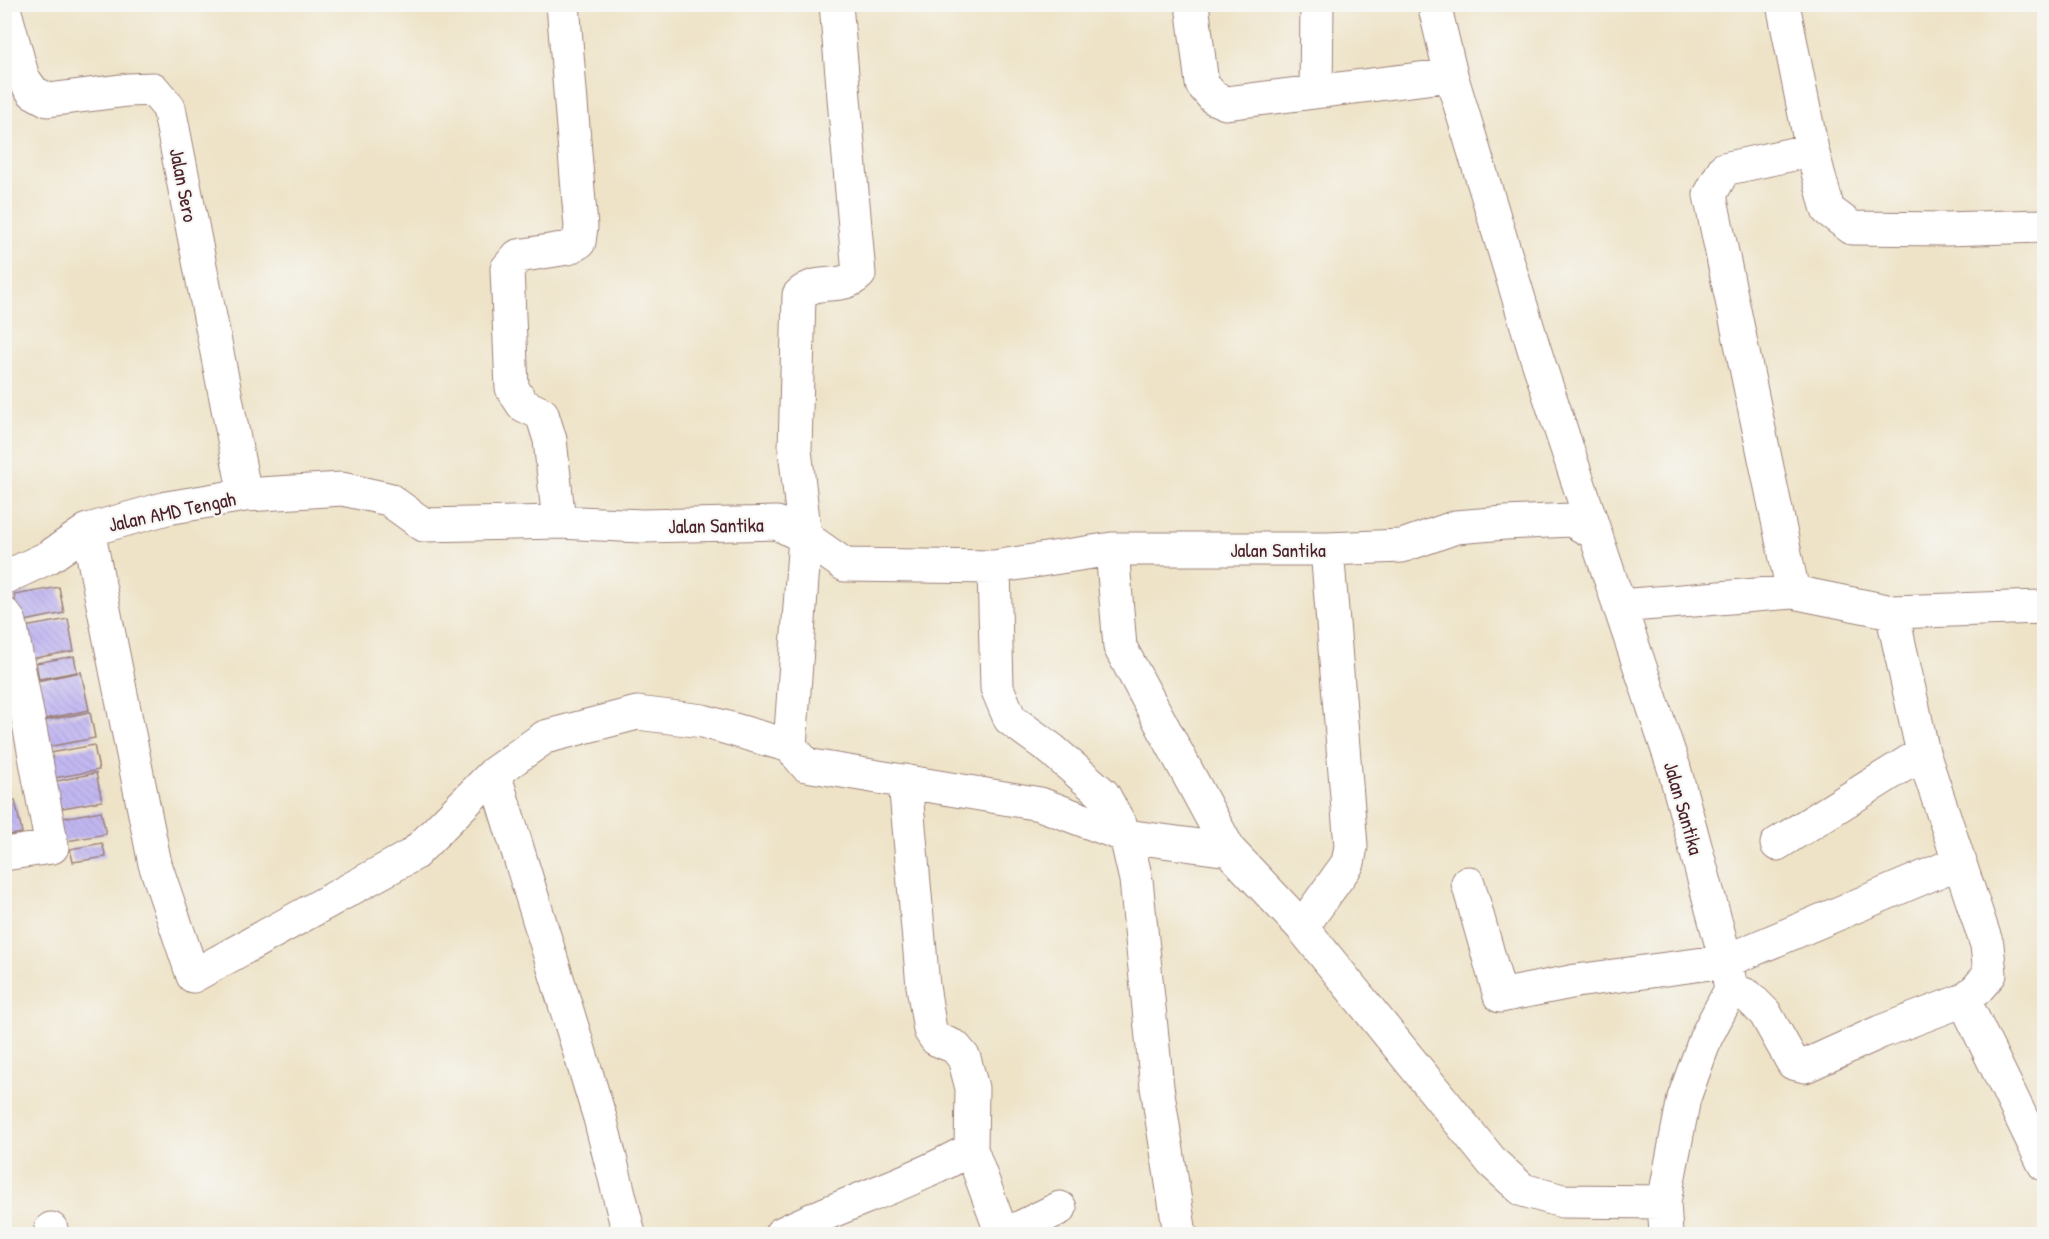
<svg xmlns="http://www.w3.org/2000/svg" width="2049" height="1239" viewBox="0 0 2049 1239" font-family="'Patrick Hand',sans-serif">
	<defs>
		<pattern id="building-back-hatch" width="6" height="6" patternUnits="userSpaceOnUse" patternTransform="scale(1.5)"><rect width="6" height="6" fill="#c2b8f2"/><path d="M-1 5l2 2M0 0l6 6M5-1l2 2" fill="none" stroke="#a89ed0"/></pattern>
	</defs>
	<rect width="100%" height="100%" fill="#f6f6f2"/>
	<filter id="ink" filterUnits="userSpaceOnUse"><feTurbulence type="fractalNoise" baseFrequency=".0167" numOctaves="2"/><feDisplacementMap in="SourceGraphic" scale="12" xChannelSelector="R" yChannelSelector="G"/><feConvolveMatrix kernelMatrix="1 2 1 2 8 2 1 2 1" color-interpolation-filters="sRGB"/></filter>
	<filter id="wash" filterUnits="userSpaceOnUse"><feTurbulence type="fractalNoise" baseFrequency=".008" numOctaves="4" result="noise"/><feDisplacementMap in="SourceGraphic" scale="24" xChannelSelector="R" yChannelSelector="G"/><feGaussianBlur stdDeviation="1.35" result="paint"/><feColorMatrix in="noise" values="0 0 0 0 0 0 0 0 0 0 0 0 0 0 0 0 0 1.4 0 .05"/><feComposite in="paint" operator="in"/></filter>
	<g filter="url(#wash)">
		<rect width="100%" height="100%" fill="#eee3c7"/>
		<g id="blocks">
			<path fill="url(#building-back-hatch)" d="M59,587L64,613L20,622L14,595Z
				M68,619L74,651L30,659L24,627Z
				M74,656L77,672L39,679L36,663Z
				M81,672L89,710L40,720L32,682Z
				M90,712L95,738L42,748L37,722Z
				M94,745L99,770L49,779L44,754Z
				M96,773L102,801L52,810L47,783Z
				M4,775L9,793L4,794Z
				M15,800L22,833L4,836V802Z
				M101,811L106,834L62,842L57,819Z
				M102,843L106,857L73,862L70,849Z"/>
		</g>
	</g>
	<g filter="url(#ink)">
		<use href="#blocks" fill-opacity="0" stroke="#9c8179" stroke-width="1.5"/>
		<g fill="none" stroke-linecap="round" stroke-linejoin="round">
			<defs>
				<path id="minor" d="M836,4L859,274C840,292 819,276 799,295L795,450L805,537L790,746L806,765L1040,804L1126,836L1229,850
					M1192,4L1202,84L1214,98L1226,103L1451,75
					M1434,4L1451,75L1535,352L1595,533
					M1783,4L1812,150L1828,210L1852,228L1946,229L2044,226
					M4,8L23,78L33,92L48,100L128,90L153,89L169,108L245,495
					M1316,91L1317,4
					M559,522L550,440L542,414L523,405L512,388L507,269L518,256L568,248L579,242L581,227L563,4
					M88,530L155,864L193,976L414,854L494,773L545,737L637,713L703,721L790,746
					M1112,549L1120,647L1229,850L1302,927L1493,1163L1523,1190L1562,1201L1664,1202
					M994,567L997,688L1010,719L1051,749L1103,794L1126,836L1136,880L1157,1087L1180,1234
					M4,578L49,557L88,530L167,508L245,495L342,489L388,499L424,525L559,522L642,526L777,523L805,537L845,565L994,567L1112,549H1327L1402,546L1456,527L1505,523L1571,520L1595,533L1674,768L1726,961L1731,989L1706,1037L1684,1098L1664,1202L1666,1234
					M1793,592L1710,195L1724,169L1812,150
					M1619,606L1793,592L1892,612L2044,607
					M1892,612L1923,753L1987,945L1990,974L1977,989L1964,1000L2044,1164
					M4,614L10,622L52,847L4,854
					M494,773L600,1118L629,1234
					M905,781L923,986L930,1030L936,1039L955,1047L964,1058L972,1088L971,1149L1002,1234
					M1777,844L1923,753
					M1468,883L1500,996L1576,981L1726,961L1960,862
					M1302,927L1348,863L1351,846L1327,549
					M1731,989L1748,996L1765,1013L1793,1063L1805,1066L1880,1032L1964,1000
					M51,1229L52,1234
					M781,1234C843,1203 910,1184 971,1149
					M1007,1234L1060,1208"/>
			</defs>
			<use href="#minor" stroke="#9c8179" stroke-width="35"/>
			<use href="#minor" stroke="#fff" stroke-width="33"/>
		</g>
	</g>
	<g text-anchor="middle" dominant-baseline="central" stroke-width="4.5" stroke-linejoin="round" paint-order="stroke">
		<g font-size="20" fill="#4a1f2b" stroke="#f6f6f2">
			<text transform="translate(184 185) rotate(79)">Jalan Sero</text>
			<text transform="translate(172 511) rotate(-12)">Jalan AMD Tengah</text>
			<text transform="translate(716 525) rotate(-1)">Jalan Santika</text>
			<text x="1278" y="549">Jalan Santika</text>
			<text transform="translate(1684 808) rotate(74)">Jalan Santika</text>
		</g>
	</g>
	<rect width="2049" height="1239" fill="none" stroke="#f6f6f2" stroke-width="24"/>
</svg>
